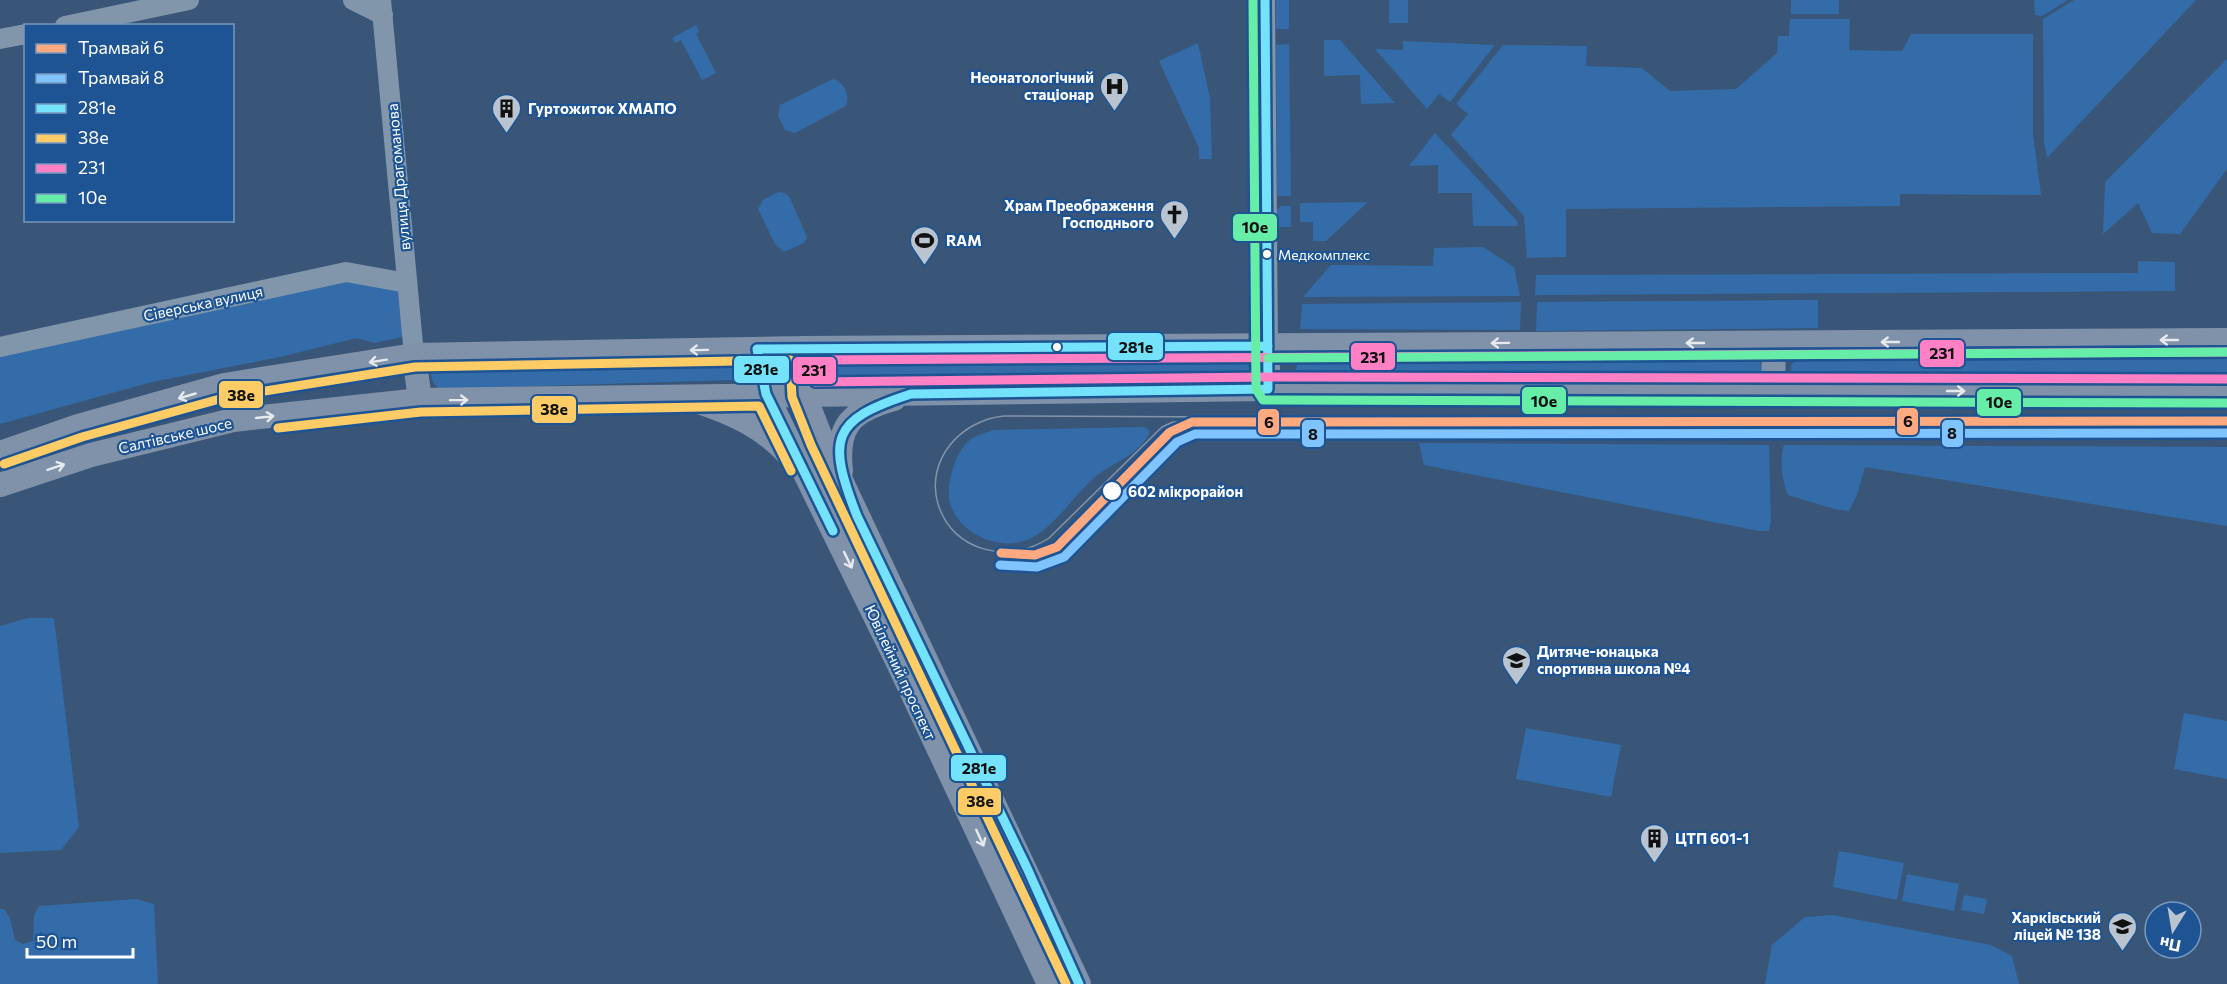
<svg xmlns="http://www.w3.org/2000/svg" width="2227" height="984" viewBox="0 0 2227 984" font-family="Commissioner,sans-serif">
	<rect width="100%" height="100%" fill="#395678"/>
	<path fill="#336ca8" d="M1276,0H1289V29H1276Z
		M1389,0H1408V23H1389Z
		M1791,0H1839V14H1791Z
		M2034,0H2068L2042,16L2035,15Z
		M2074,0H2196L2047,158L2044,142L2043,19Z
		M1790,19H1850L1849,50L1902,51L1911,34H2033V134L2041,195L1900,194V206L1566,209V257L1527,258L1524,216L1451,135L1468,114L1456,104L1503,45L1587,46L1586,66L1642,68L1670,91L1736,89L1777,53L1778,36H1789Z
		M696,25L699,32L696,34L716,73L702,80L681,40L675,43L672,38Z
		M1324,40H1340L1395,103L1361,104L1360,75L1324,76Z
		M1403,41L1495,45L1450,102L1439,94L1427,109L1375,49L1403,50Z
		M1198,43L1210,98L1212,159H1199V148L1159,61Z
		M1289,44L1291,196H1277L1276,45Z
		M2227,59V169L2180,234L2152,233L2138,203L2103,234L2105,182Z
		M833,79C845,83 850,95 846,106L795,133L785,130L778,116L780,105Z
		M1435,133L1517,221L1518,226H1473L1472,193H1438V165L1409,166Z
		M778,192L785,193L790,198L807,237L804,243L784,252L775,244L758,209L763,200Z
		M1368,202L1326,241H1313V222H1300V203Z
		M1281,206H1291V227H1273L1276,211Z
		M1483,247L1514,267L1520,296L1303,297L1331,265L1433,266L1434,248Z
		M2138,261L2175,262V291L1535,295L1536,275L2138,273Z
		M346,272L407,283L413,335L374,343L357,338L280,357L152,382L0,424V347Z
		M1818,300V328L1536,331L1537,302Z
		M1521,302L1520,330L1300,329L1302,304Z
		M2227,357V374L1797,378L1791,371V365L1797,360Z
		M1756,359L1760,362L1762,371L1755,378L1299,376L1296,371L1297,364L1301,361Z
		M732,360L738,368L733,380L440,389C432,384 429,375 433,366Z
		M1247,363L1252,371L1247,380L826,382L822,371L827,365Z
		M1145,427L1150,431C1141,455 1112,462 1094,478C1072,497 1054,529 1027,540C999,551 961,534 951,506C946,493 950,478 954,465C957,456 963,445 971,439C977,435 986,433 993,430Z
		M1419,443L1769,445L1771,521L1769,531H1759L1424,465Z
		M1784,445L2227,447V526L1865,467L1857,495L1849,511L1834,509L1788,495C1782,480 1779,460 1784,445Z
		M28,618H54L79,827L61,850L0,853V626Z
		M2184,713L2227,721V779L2174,769Z
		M1526,728L1621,745L1611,797L1516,779Z
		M1839,851L1904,863L1897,900L1833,887Z
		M1907,874L1959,884L1954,911L1902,901Z
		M1964,895L1987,899L1984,914L1961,910Z
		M136,899L154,904L158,984H0V909H4L10,918L15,940L23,944L33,941L34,915L39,906Z
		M1833,915L1991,945L2012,956L2019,984H1765L1772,945L1805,917Z"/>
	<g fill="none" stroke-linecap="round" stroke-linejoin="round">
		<path stroke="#8196ab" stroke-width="20" d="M353,0L383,15
			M381,0L414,355
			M1265,0L1268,346
			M65,26L189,0
			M0,39L26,34
			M0,347L346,272L407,283"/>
		<path stroke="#8092aa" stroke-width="24" d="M1268,346V389
			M801,348L804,394L822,440L1079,984
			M757,349L766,394L899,665L1049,984
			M414,355L420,400
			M1773,391L1774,343
			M696,401C733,413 763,427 789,455
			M0,453L78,426L224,385L414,355L801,348L2227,340
			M841,471C836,425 851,411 894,399
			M0,485L91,455L233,420L420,400L1268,389L2227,391"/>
		<path stroke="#8194ab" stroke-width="1.5" d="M1192,422H1173L1162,427L1049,538C1010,564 953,553 938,504C925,460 961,420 1004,416L1232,417"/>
		<defs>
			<path id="bus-1" d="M833,531L766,394L757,349L1268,346
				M1079,984L1027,868L857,516C827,439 830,420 911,394L1268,389L1265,0"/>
			<path id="bus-2" d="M278,428L421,412L759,406L791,471
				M4,464L82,437L227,397L415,367L790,360L792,397L811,445L1066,984"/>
			<path id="bus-3" d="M2227,352L814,360L815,382L1268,377L2227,379"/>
			<path id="bus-4" d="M1253,0L1256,389L1263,400L2227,403
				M1268,358L2227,352"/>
		</defs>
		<use href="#bus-1" stroke="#1e5493" stroke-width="14"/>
		<use href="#bus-2" stroke="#1e5493" stroke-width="14"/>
		<use href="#bus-3" stroke="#1e5493" stroke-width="14"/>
		<use href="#bus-4" stroke="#1e5493" stroke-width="14"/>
		<use href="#bus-1" stroke="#73e2fa" stroke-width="9"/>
		<use href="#bus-2" stroke="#fdcc66" stroke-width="9"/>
		<use href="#bus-3" stroke="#ff80c5" stroke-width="9"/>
		<use href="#bus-4" stroke="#66eda8" stroke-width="9"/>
		<defs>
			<path id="tram-1" d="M1001,553L1035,555L1057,547L1170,432L1192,422L2227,421"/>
			<path id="tram-2" d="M1000,565L1037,567L1064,557L1177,442L1195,434L2227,433"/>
		</defs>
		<use href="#tram-1" stroke="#1e5493" stroke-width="14"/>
		<use href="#tram-2" stroke="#1e5493" stroke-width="14"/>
		<use href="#tram-1" stroke="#ffa980" stroke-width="9"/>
		<use href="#tram-2" stroke="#80c4ff" stroke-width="9"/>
	</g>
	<defs><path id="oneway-shaft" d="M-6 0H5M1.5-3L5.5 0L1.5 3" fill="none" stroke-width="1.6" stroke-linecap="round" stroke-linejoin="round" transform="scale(1.5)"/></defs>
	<g stroke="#e6e9ee">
		<use href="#oneway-shaft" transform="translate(2169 340) rotate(180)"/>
		<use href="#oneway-shaft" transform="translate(1890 342) rotate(180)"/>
		<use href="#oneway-shaft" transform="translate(1500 343) rotate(179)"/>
		<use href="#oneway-shaft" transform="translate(1695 343) rotate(180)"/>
		<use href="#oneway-shaft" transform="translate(699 350) rotate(179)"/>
		<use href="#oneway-shaft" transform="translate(378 361) rotate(171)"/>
		<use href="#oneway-shaft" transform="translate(1956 391)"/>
		<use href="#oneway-shaft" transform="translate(187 396) rotate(164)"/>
		<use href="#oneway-shaft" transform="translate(459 400) rotate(-1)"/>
		<use href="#oneway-shaft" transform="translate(265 417) rotate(-6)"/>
		<use href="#oneway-shaft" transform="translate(56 467) rotate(-18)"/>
		<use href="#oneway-shaft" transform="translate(848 560) rotate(64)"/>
		<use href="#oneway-shaft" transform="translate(980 838) rotate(65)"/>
	</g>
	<defs>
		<symbol id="hospital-pin" viewBox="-11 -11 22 30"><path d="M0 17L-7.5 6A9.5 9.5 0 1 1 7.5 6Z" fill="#bac4d0" stroke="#1e5493"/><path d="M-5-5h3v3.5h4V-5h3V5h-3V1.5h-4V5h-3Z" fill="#111"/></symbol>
		<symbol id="building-pin" viewBox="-11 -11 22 30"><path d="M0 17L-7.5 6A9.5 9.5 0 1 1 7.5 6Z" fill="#bac4d0" stroke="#1e5493"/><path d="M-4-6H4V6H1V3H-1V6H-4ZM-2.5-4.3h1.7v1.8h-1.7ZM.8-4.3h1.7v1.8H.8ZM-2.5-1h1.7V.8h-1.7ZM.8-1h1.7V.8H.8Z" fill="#111"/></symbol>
		<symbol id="church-pin" viewBox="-11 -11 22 30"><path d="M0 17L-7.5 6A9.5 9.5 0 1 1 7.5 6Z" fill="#bac4d0" stroke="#1e5493"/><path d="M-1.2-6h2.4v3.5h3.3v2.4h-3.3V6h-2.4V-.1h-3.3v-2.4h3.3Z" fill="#111"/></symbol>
		<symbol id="stadium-pin" viewBox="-11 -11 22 30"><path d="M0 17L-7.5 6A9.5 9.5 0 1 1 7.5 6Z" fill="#bac4d0" stroke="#1e5493"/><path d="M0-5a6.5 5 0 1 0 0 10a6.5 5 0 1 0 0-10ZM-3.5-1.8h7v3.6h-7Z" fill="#111"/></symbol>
		<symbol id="school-pin" viewBox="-11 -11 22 30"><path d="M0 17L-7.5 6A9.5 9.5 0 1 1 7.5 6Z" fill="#bac4d0" stroke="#1e5493"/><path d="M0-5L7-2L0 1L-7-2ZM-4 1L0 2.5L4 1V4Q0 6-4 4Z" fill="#111"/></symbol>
	</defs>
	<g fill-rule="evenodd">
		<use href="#hospital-pin" x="1098" y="70" width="33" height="45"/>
		<use href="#building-pin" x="490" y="92" width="33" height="45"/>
		<use href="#church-pin" x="1158" y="198" width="33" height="45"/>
		<use href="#stadium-pin" x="908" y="224" width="33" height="45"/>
		<use href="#school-pin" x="1500" y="644" width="33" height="45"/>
		<use href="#building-pin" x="1638" y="822" width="33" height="45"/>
		<use href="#school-pin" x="2106" y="910" width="33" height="45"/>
	</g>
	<g fill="#fff" stroke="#1e5493" stroke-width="2">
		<circle cx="1267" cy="254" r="5"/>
		<circle cx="1057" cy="347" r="5"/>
		<circle cx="1112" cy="491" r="10"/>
	</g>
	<g text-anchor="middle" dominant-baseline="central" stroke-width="4.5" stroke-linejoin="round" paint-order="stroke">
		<g font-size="14" fill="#fff" stroke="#1e5493" text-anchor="start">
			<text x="1278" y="254">Медкомплекс</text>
		</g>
		<g font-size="15" font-weight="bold" fill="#fff" stroke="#1e5493" text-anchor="start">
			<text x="1094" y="77" text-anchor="end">Неонатологічний<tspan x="1094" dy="17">стаціонар</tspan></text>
			<text x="528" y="108">Гуртожиток ХМАПО</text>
			<text x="1154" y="205" text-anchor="end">Храм Преображення<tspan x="1154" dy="17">Господнього</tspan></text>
			<text x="946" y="240">RAM</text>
			<text x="1537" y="651">Дитяче-юнацька<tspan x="1537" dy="17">спортивна школа №4</tspan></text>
			<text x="1675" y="838">ЦТП 601-1</text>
			<text x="2101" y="917" text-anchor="end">Харківський<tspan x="2101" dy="17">ліцей № 138</tspan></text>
		</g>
		<g font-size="15" fill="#fff" stroke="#1e5493">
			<text transform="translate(398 177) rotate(-95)">вулиця Драгоманова</text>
			<text transform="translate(203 303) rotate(-12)">Сіверська вулиця</text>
			<text transform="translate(175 435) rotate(-13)">Салтівське шосе</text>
			<text transform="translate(901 672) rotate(65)">Ювілейний проспект</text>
		</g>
		<g font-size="15" font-weight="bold" fill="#fff" stroke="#1e5493" text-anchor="start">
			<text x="1128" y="491">602 мікрорайон</text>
		</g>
	</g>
	<g stroke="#1e5493" stroke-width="2">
		<rect x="1232" y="213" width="46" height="29" rx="6" fill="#66eda8"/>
		<rect x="1107" y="332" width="57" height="29" rx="6" fill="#73e2fa"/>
		<rect x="1919" y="339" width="46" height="29" rx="6" fill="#ff80c5"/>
		<rect x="1350" y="342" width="46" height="29" rx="6" fill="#ff80c5"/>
		<rect x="733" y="355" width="57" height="29" rx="6" fill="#73e2fa"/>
		<rect x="792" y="356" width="45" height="29" rx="6" fill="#ff80c5"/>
		<rect x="218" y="380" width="46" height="29" rx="6" fill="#fdcc66"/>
		<rect x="1521" y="386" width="46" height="29" rx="6" fill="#66eda8"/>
		<rect x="1976" y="388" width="46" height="29" rx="6" fill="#66eda8"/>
		<rect x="531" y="395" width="46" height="29" rx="6" fill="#fdcc66"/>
		<rect x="1896" y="407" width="23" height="29" rx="6" fill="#ffa980"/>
		<rect x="1257" y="408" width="23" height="28" rx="6" fill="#ffa980"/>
		<rect x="1941" y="419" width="23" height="29" rx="6" fill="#80c4ff"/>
		<rect x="1301" y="419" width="24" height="29" rx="6" fill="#80c4ff"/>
		<rect x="950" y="754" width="57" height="28" rx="6" fill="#73e2fa"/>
		<rect x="957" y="787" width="45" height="29" rx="6" fill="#fdcc66"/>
	</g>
	<g font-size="16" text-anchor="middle" font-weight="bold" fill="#111">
		<text x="1255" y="233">10е</text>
		<text x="1136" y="353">281е</text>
		<text x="1942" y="359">231</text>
		<text x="1373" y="363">231</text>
		<text x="761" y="375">281е</text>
		<text x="814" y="376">231</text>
		<text x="241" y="401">38е</text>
		<text x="1544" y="407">10е</text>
		<text x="1999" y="408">10е</text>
		<text x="554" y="415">38е</text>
		<text x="1908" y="427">6</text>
		<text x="1269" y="428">6</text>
		<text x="1952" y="439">8</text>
		<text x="1313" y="440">8</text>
		<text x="979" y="774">281е</text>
		<text x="980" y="807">38е</text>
	</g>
	<rect x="24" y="24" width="210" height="198" fill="#1e5493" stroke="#7898be" stroke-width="1.5"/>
	<rect x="36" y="44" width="30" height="9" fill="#ffa980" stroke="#7898be" stroke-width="1.5"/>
	<text x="78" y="54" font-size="18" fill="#ffffff">Трамвай 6</text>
	<rect x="36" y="74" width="30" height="9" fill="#80c4ff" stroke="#7898be" stroke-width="1.5"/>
	<text x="78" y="84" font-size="18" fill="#ffffff">Трамвай 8</text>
	<rect x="36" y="104" width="30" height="9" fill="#73e2fa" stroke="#7898be" stroke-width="1.5"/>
	<text x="78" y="114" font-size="18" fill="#ffffff">281е</text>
	<rect x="36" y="134" width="30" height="9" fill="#fdcc66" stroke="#7898be" stroke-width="1.5"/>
	<text x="78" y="144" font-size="18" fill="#ffffff">38е</text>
	<rect x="36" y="164" width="30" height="9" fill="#ff80c5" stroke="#7898be" stroke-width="1.5"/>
	<text x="78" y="174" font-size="18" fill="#ffffff">231</text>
	<rect x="36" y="194" width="30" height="9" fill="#66eda8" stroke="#7898be" stroke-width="1.5"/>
	<text x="78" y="204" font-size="18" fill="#ffffff">10е</text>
	<g transform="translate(2173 930) rotate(191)"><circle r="28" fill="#1e5493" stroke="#7898be" stroke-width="1.5"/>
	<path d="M0-4.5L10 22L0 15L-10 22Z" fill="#bac4d0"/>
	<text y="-9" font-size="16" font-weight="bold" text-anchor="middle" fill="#ffffff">Пн</text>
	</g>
	<path d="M27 948v9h106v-9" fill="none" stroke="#ffffff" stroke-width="3"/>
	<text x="36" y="948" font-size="18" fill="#ffffff" stroke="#1e5493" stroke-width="4.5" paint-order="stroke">50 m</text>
</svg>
